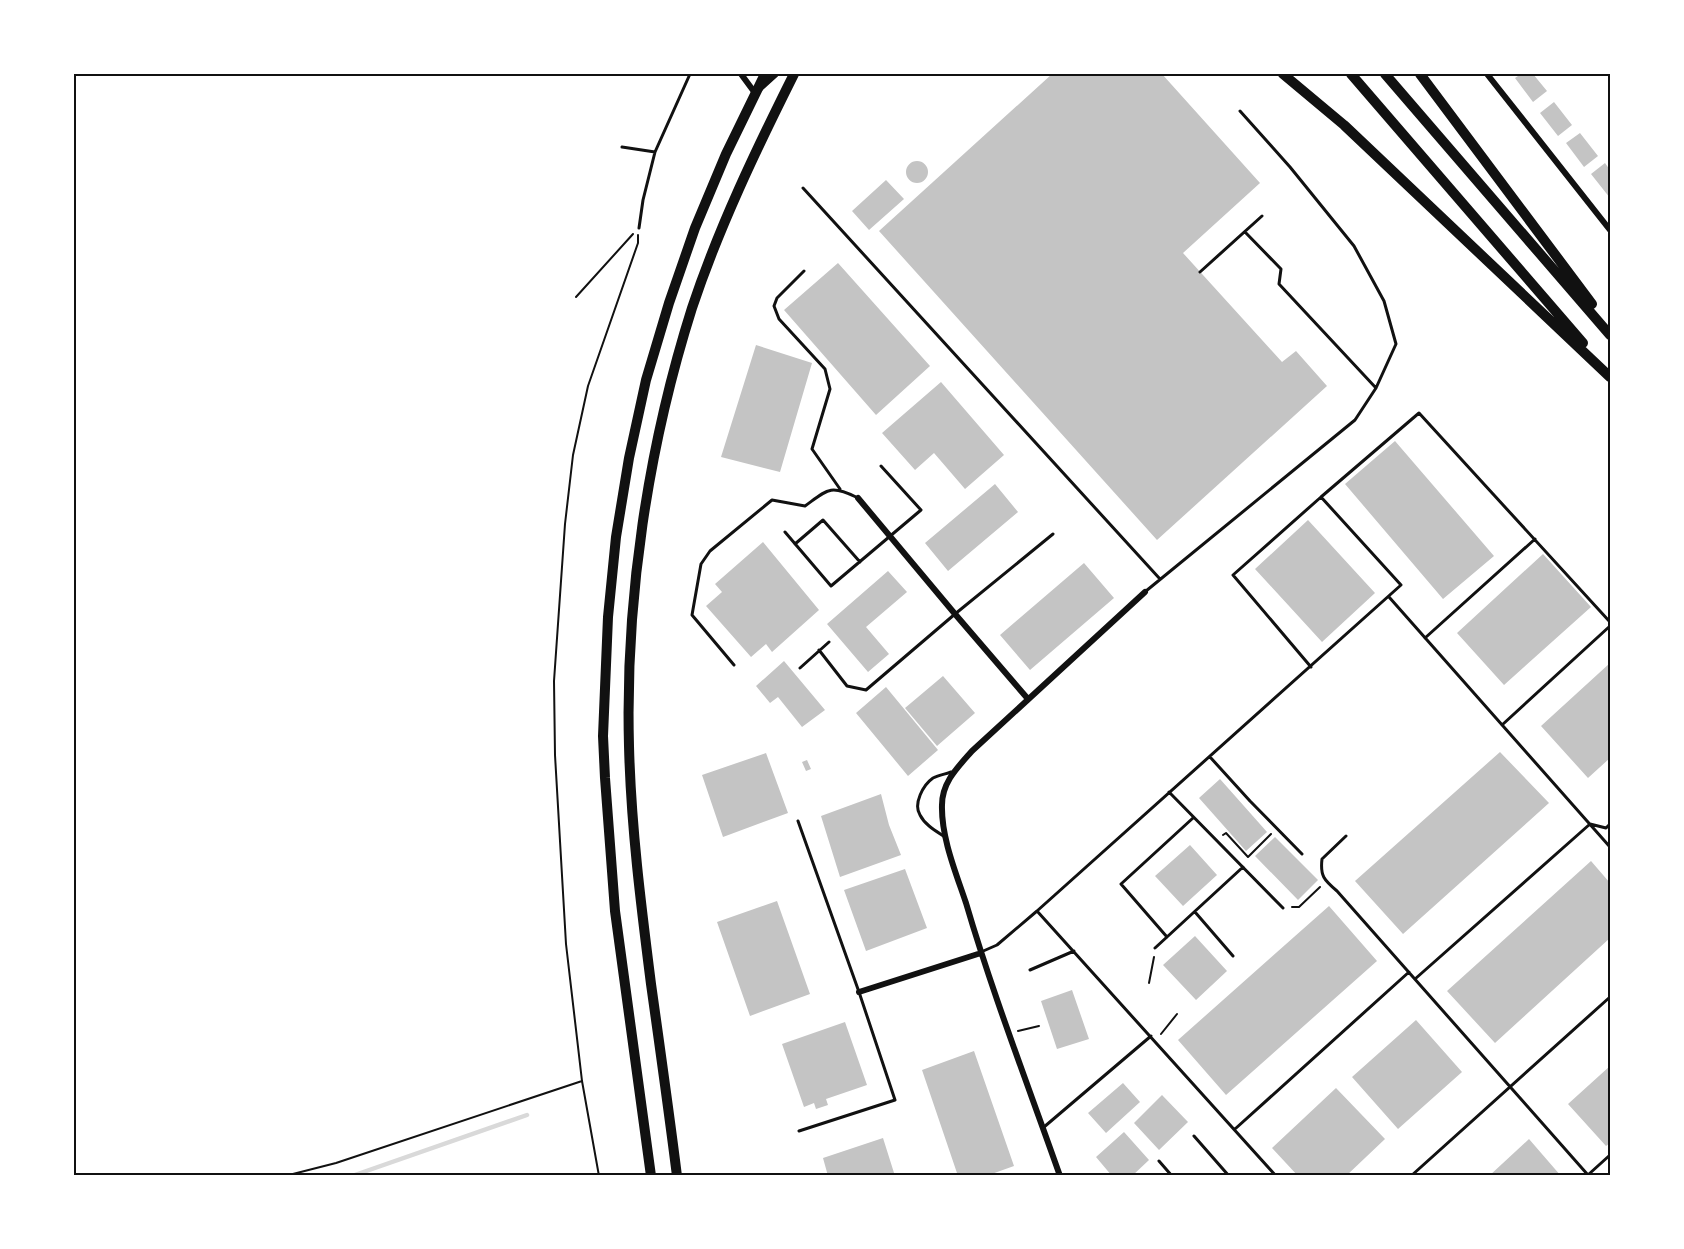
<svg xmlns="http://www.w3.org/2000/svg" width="1684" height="1249" viewBox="0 0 1684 1249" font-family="Cabin,sans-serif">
	<rect width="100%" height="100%" fill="#fff"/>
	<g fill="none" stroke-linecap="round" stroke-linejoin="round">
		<path stroke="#d9d9d9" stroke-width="4.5" d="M352,1176L527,1115"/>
	</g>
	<path fill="#c4c4c4" d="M1052,74H1162L1260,183L1183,253L1282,362L1296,351L1327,386L1157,540L879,231Z
		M1521,74H1533L1547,91L1533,102L1515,78Z
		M1554,102L1572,125L1558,136L1540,113Z
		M1580,133L1598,156L1584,167L1566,143Z
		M906 172a11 11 0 1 1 22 0a11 11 0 1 1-22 0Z
		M1605,163L1610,170V198L1591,174Z
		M886,180L904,199L869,230L852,211Z
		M838,263L930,366L876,415L784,310Z
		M756,345L812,363L780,472L721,457Z
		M941,382L1004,455L965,489L934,453L915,470L882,433Z
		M1395,441L1494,556L1443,599L1345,484Z
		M995,484L1018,512L948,571L925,543Z
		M1308,520L1375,593L1322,642L1255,569Z
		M763,542L819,610L772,652L766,644L751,657L706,606L722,592L715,584Z
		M1543,554L1591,607L1504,685L1457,633Z
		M1084,563L1114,598L1030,670L1000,635Z
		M888,571L907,592L866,627L889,654L868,672L827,624Z
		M784,661L825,710L802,727L778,697L770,703L756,686Z
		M1610,663V758L1588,778L1541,726Z
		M943,676L975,713L937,746L905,708Z
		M886,687L938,750L908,776L856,713Z
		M1500,752L1549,803L1403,934L1355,881Z
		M766,753L788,813L723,837L702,775Z
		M807,760L811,769L806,771L802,762Z
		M1220,779L1267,832L1246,851L1199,798Z
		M881,794L889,825L901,855L840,877L821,816Z
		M1275,837L1318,880L1298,900L1255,856Z
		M1190,845L1217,875L1183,906L1155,876Z
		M1591,861L1610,883V938L1495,1043L1447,991Z
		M905,869L927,928L866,951L844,890Z
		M777,901L810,994L750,1016L717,922Z
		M1329,906L1377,961L1226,1095L1178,1040Z
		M1195,936L1227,971L1196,1000L1163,965Z
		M1072,990L1089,1039L1057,1049L1041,1001Z
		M1416,1020L1462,1072L1398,1129L1352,1077Z
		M845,1022L867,1085L826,1099L828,1105L816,1109L814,1103L804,1107L782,1044Z
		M974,1051L1014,1166L986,1176H958L922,1070Z
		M1610,1066V1143L1606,1146L1568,1104Z
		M1123,1083L1140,1102L1106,1133L1088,1113Z
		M1336,1088L1385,1139L1346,1176H1298L1272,1148Z
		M1162,1095L1188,1122L1159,1150L1134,1123Z
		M1124,1132L1149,1160L1132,1176H1112L1096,1157Z
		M883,1138L895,1176H828L823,1158Z
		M1529,1139L1561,1176H1489Z"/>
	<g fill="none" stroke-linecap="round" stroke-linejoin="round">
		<path stroke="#111" stroke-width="2" d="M576,297L633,234
			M1223,835L1226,833L1248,857L1271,834
			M1292,907H1299L1320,887
			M1149,983L1154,957
			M1018,1031L1039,1026
			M1161,1034L1177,1014
			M285,1176L336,1163L582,1081
			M599,1176L582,1081L566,944L555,755L554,681L565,524L573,455L588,386L638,243V235"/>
		<path stroke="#111" stroke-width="3" d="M622,147L655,152
			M803,188L1160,579
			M639,228L643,200L655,152L690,74
			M1245,232L1281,269L1279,284L1376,388
			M804,271L777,298L774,306L779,319L825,369L830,389L812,449L840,489
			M1200,272L1262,216
			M785,532L831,586L921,510L881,466
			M795,544L823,520L860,562
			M1146,591L1355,420L1376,388L1396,344L1384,301L1354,246L1290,167L1240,111
			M1389,597L1610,847
			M1425,638L1535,539
			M819,650L847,686L866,690L955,614L1053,534
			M734,665L692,615L701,564L710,551L772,500L805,506C827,490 830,484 856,497
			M1311,667L1233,575L1321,497
			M800,668L829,642
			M1502,725L1610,626
			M1210,757L1250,801L1302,854
			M1169,792L1283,908
			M798,821L859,992L895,1100L799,1131
			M1346,836L1322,859C1320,876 1324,880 1337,891L1588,1175
			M945,837C936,831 925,825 920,815C913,804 923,785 933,778C939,775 946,774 951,772
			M1195,912L1233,956
			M1167,937L1121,884L1193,818
			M1155,948L1243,867
			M981,952L997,945L1037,911
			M1030,970L1074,951
			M1415,979L1590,824L1606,828L1610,824
			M1044,1127L1151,1036
			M1235,1129L1409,972
			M1194,1136L1229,1176
			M1159,1161L1172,1176
			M1589,1174L1610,1155
			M1276,1176L1037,911L1401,585L1321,497L1419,413L1610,622
			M1411,1176L1610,997"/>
		<path stroke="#111" stroke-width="6" d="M741,74L755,93L776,74
			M1487,74L1610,230
			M858,498L955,614L1028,699
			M859,992L981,953
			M1060,1176C1028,1085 993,995 966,903C956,873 941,837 942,805C942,782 958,767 972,751L1145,592"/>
		<path stroke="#111" stroke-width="10" d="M651,1176L615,911L605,778L603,736L608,617L616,537L629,458L646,380L669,303L695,228L726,154L765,74
			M677,1176C669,1112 660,1048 651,984C641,905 631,826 629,746C625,600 648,447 692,308C719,227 756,150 794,74"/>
		<path stroke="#111" stroke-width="10" d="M1283,74L1344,125L1610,377
			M1351,74L1583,343
			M1385,74L1610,335
			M1420,74L1592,304"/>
	</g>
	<rect width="1684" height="1249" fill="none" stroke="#ffffff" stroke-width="150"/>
	<rect x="75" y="75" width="1534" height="1099" fill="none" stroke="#111" stroke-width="2"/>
</svg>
